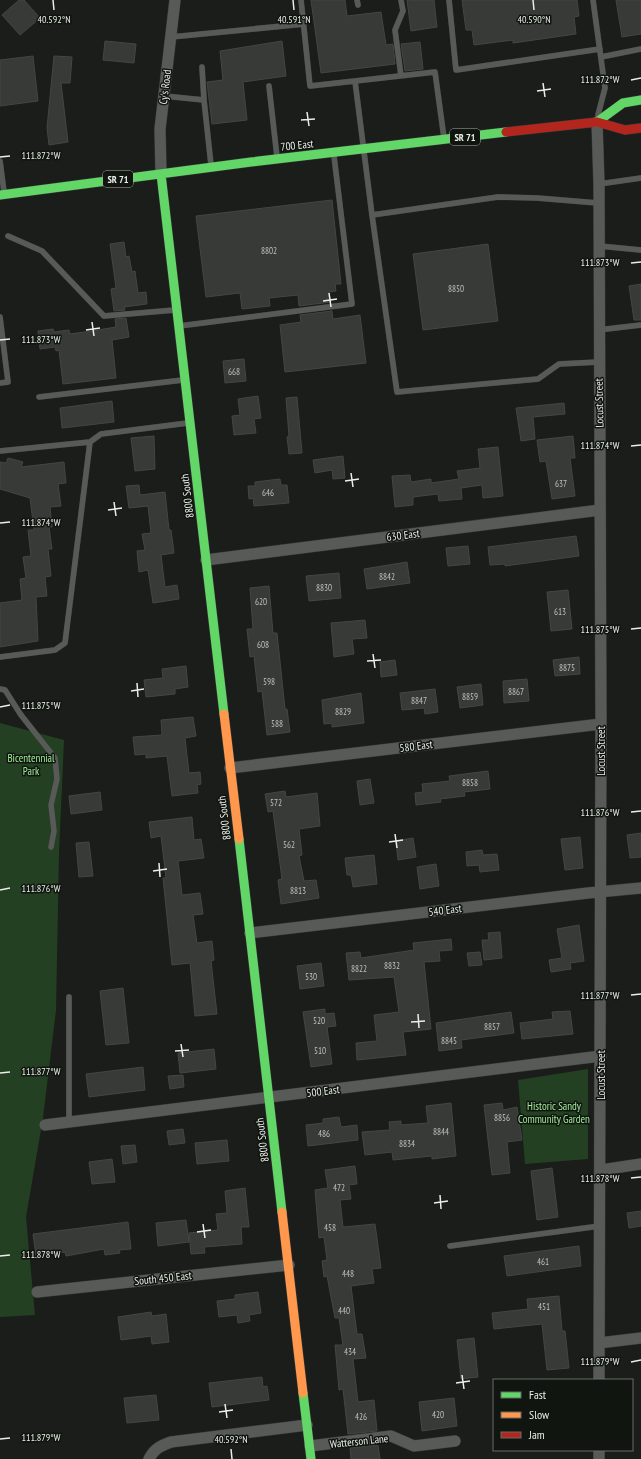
<svg xmlns="http://www.w3.org/2000/svg" width="641" height="1459" viewBox="0 0 641 1459" font-family="'PT Sans Narrow',sans-serif">
	<rect width="100%" height="100%" fill="#1a1d19"/>
	<path fill="#244023" d="M0,723L64,740L59,853L56,1010L43,1118L26,1217L35,1315L0,1317Z
		M588,1069V1159L525,1164L518,1080Z"/>
	<path fill="#373a36" stroke="#434643" d="M19,0H24L40,18L20,35L2,15Z
		M311,0H345L347,16L381,12L386,45L393,44L395,64L321,73Z
		M407,0H434L437,27L411,31Z
		M462,0H577L579,16L574,17L576,34L513,43V40L474,45L472,30H466Z
		M616,0H641V34L622,37Z
		M105,41L136,44L134,63L103,60Z
		M282,41L286,76L243,82L247,120L212,124L207,82L223,80L220,51Z
		M420,42L423,69L405,71L401,44Z
		M33,56L38,101L0,106V60Z
		M54,56L72,57L70,83H61L68,142L49,145L47,128Z
		M332,200L341,284H335L336,291L329,292L331,302L299,306L298,295L269,298L270,306L242,309L240,293L206,297L196,216Z
		M124,242L126,257L129,256L132,272L135,271L138,293L146,292L147,304L124,307L125,310L114,311L111,289L116,288L110,244Z
		M488,244L498,321L423,330L413,254Z
		M641,284V320H634L629,286Z
		M332,311L333,319L360,315L366,363L285,372L280,325L301,322L300,315Z
		M126,318L129,337L112,340L116,378L63,384L59,350L56,351L55,347L40,349L38,331L53,329L54,332L69,330L70,334L92,331L116,327L115,319Z
		M244,359L246,381L225,383L223,361Z
		M258,396L261,418L254,419L256,433L234,435L232,416L240,415L238,399Z
		M297,397L302,453L289,454L287,437L289,436L286,398Z
		M112,401L114,422L62,428L60,408Z
		M564,403L565,414L533,417L535,439L521,441L516,408Z
		M154,436L155,469L135,471L131,438Z
		M573,436L575,458H570L575,496L552,499L546,461L540,462L537,440Z
		M498,447L503,496L483,498L482,485L461,488L462,499L439,501L438,494L413,497V505L395,507L392,476L410,475L411,482L431,479V483L459,479L457,471L480,468L478,449Z
		M343,456L345,478L333,479L332,470L315,473L313,460Z
		M8,458L23,462L21,467L64,462L66,483L58,484L61,506L50,507L52,527H49L52,549H48L51,576L45,577L47,596L36,597L38,641L0,647V603L22,600L20,579L26,578L23,557L31,556L28,530H34L30,498L0,489V462L6,463Z
		M280,479L281,485H287L289,503L254,506L253,498L249,499L248,486H255V482Z
		M139,485L140,495L165,492L169,530H171L174,553L161,555L165,587L177,585L179,599L153,603L148,570L139,572L137,551L145,550L142,534L151,533L148,506L129,508L126,486Z
		M576,536L579,556L505,566V564L490,565L488,547Z
		M468,546L470,564L448,566L446,548Z
		M407,562L410,583L367,589L364,569Z
		M339,573L341,598L309,601L306,576Z
		M269,586L273,633H277L285,709H287L290,732L267,735L262,691L258,692L254,656L250,657L247,629H253L250,588Z
		M568,590L572,629L551,631L547,592Z
		M365,620L367,638L352,639L354,654L334,657L331,623Z
		M579,657L580,674L555,676L553,660Z
		M395,660L397,675L381,677L380,662Z
		M186,666L188,687L175,689V694L146,697L144,680L163,678L162,669Z
		M527,679L529,701L504,703L503,681Z
		M481,684L483,705L460,708L457,687Z
		M435,689L438,712L425,714L424,708L402,710L400,693Z
		M361,693L364,723L332,727V723L324,724L322,700Z
		M193,717L196,736L185,738L189,773L200,772L201,784L197,785L198,793L172,796L167,756L146,758V754L135,755L133,737L162,735L161,720Z
		M488,771L490,789L464,792L465,796L440,799L441,802L416,805L415,793L423,792L422,784L450,781L449,776Z
		M370,779L374,803L360,805L357,781Z
		M285,791L286,797L317,793L320,826L299,829L302,855L299,856L304,881L316,880L319,898L281,904L278,880L282,879L273,811L268,812L265,794Z
		M100,792L102,810L71,814L69,796Z
		M192,817L194,840L201,839L204,858L178,861L182,895L200,893L203,914L193,915L197,943L212,941L214,960L211,961L217,1014L195,1016L190,963L172,965L163,878H166L161,836L151,838L149,822Z
		M641,833V857L630,858L627,835Z
		M580,837L583,868L565,870L561,839Z
		M413,838L416,857L398,860L396,841Z
		M89,842L93,876L79,877L76,843Z
		M482,850L483,855L497,854L499,870L480,872L479,865L467,866L466,852Z
		M374,855L377,884L353,887L351,875H347L345,858Z
		M436,864L439,886L420,889L417,867Z
		M579,925L584,961L570,963L571,969L551,972L549,960L562,958L557,929Z
		M500,932L502,958L484,960L482,940H489L488,933Z
		M451,939L452,950L439,951L440,961L424,962L431,1029L403,1032L406,1055L357,1060L356,1043L377,1041L374,1015L399,1012L394,977L349,980L346,953L360,952L361,958L414,950L413,943Z
		M480,952L482,965L469,966L467,953Z
		M321,963L324,986L300,989L297,966Z
		M123,988L129,1043L106,1045L100,991Z
		M325,1009V1014L334,1013L336,1026L327,1027L332,1064L311,1067L303,1012Z
		M570,1011L573,1034L522,1039L520,1023L553,1019L552,1012Z
		M511,1012L514,1033L461,1040L462,1048L439,1051L436,1023Z
		M214,1049L216,1069L180,1073L178,1053Z
		M143,1067L145,1090L89,1097L86,1074Z
		M183,1075L184,1087L170,1089L168,1076Z
		M451,1103L456,1156L432,1159V1156L393,1160L392,1152L365,1155L362,1132L390,1130L389,1122L401,1121V1125L428,1123L426,1106Z
		M502,1103L503,1110L517,1107L522,1140L507,1142L510,1173L492,1175L484,1105Z
		M339,1117L341,1127L357,1125L358,1140L308,1146L306,1125L323,1123V1119Z
		M183,1129L185,1143L169,1145L167,1131Z
		M227,1140L229,1161L197,1164L195,1143Z
		M135,1145L137,1162L123,1164L121,1146Z
		M112,1159L115,1182L92,1184L89,1162Z
		M355,1166L357,1184L349,1185L351,1199L340,1200L343,1227L375,1224L381,1268L372,1269L374,1283L351,1286L357,1334H362L366,1358L353,1359L358,1402L374,1400L377,1431L348,1434L343,1389L339,1390L335,1345H343L339,1318H335L327,1276L324,1277L322,1261L327,1260L324,1237L319,1238L315,1190L328,1188L325,1170Z
		M552,1168L558,1217L537,1220L531,1171Z
		M245,1188L249,1227H241L242,1244L204,1247L205,1253L191,1254L189,1233L218,1230L216,1214L227,1213L225,1191Z
		M641,1211V1226L629,1228L627,1213Z
		M186,1220L189,1242L158,1246L156,1223Z
		M128,1222L131,1249L119,1250L120,1253L105,1255L104,1249L66,1256L65,1252L36,1256L33,1234Z
		M579,1246L581,1266L507,1276L504,1256Z
		M258,1292L261,1313L249,1315L250,1321L238,1323L237,1315L219,1317L217,1301L235,1299V1295Z
		M559,1296L562,1331H565L569,1368L547,1370L542,1324L494,1329L492,1313L528,1309L527,1299Z
		M151,1312L152,1316L166,1314L169,1342L152,1344L151,1336L121,1340L118,1317Z
		M474,1338L478,1377L461,1379L457,1340Z
		M262,1377L263,1387L267,1386L269,1400L212,1407L209,1383Z
		M156,1395L159,1420L127,1423L124,1398Z
		M454,1398L457,1426L422,1431L419,1402Z
		M378,1445L380,1459H351L350,1448Z"/>
	<g fill="none" stroke-linecap="round" stroke-linejoin="round">
		<defs>
			<path id="lane" d="M301,0L310,86L355,81L372,215L397,392L538,379L559,364L599,362
				M357,0L358,5
				M449,0L456,70L600,49
				M593,0L605,88L598,115
				M171,37L304,24
				M601,57L641,49
				M202,67L204,100L211,165
				M401,76L395,30L403,11L401,0
				M355,81L435,72L444,138
				M269,86L277,157
				M164,96L204,100
				M0,161L4,192
				M599,184L641,178
				M372,215L498,197L537,198L598,203
				M8,236L42,251L104,316L175,310
				M599,246L641,250
				M0,317L8,382L0,383
				M179,326L352,304L334,156
				M598,330L641,325
				M39,397L183,380
				M0,451L90,442
				M0,657L55,650L65,643L90,442L101,434L188,423
				M0,689L5,690L21,715L55,758L57,779L51,805L54,831L51,847
				M69,997V1122
				M450,1246L600,1226"/>
			<path id="street" d="M597,122L599,184L601,724L599,1380
				M161,174L160,129L175,0
				M206,560L600,510
				M230,768L601,724
				M250,933L588,893L641,888
				M45,1125L601,1056
				M601,1170L641,1164
				M37,1292L289,1265
				M599,1343L641,1338
				M310,1446L391,1436L414,1446L455,1441
				M599,1450V1459
				M149,1459C154,1449 160,1446 171,1442L307,1425"/>
			<path id="fast" d="M597,122L623,103L641,100
				M161,174L224,714
				M0,195L251,162L506,132
				M239,839L282,1212
				M303,1393L311,1459"/>
			<path id="slow" d="M224,714L239,839
				M282,1212L303,1393"/>
			<path id="jam" d="M506,132L597,122L625,130L641,128"/>
		</defs>
		<use href="#lane" stroke="#363936" stroke-width="6"/>
		<use href="#street" stroke="#363936" stroke-width="12"/>
		<use href="#fast" stroke="#363936" stroke-width="10"/>
		<use href="#slow" stroke="#363936" stroke-width="10"/>
		<use href="#jam" stroke="#363936" stroke-width="10"/>
		<use href="#lane" stroke="#585a58" stroke-width="5.5"/>
		<use href="#street" stroke="#585a58" stroke-width="11"/>
		<use href="#fast" stroke="#63d668" stroke-width="9"/>
		<use href="#slow" stroke="#ff974d" stroke-width="9"/>
		<use href="#jam" stroke="#b3261e" stroke-width="9"/>
	</g>
	<path fill="none" stroke="#eaeeea" stroke-width="1.5" d="M53,0L54,10M293,0L294,10M533,0L534,10M631,80L641,78M543,83L545,97M537,91L551,89M307,112L309,126M301,120L315,119M0,157L10,156M631,263L641,262M329,293L331,307M323,301L337,299M92,322L94,336M86,330L100,328M0,340L10,339M631,446L641,445M351,473L353,487M345,481L359,479M114,502L116,516M108,510L122,508M0,523L10,522M631,629L641,628M373,654L375,668M367,661L381,660M137,683L138,697M131,691L144,689M0,707L10,705M631,812L641,811M395,834L397,848M389,842L403,840M159,863L160,877M153,871L167,869M0,890L10,888M631,995L641,994M418,1014L419,1028M411,1022L425,1021M181,1044L183,1057M175,1051L189,1050M0,1073L10,1072M631,1178L641,1177M440,1195L441,1209M434,1203L448,1201M203,1224L205,1238M197,1232L211,1230M0,1256L10,1255M631,1362L641,1360M462,1375L464,1389M456,1383L470,1381M225,1404L227,1418M219,1412L233,1410M0,1439L10,1438M231,1449L232,1459"/>
	<g text-anchor="middle" dominant-baseline="central" stroke-width="3" stroke-linejoin="round" paint-order="stroke">
		<g font-size="9" fill="#bdc1bd">
			<text x="269" y="250">8802</text>
			<text x="456" y="288">8850</text>
			<text x="234" y="371">668</text>
			<text x="561" y="483">637</text>
			<text x="268" y="492">646</text>
			<text x="387" y="576">8842</text>
			<text x="324" y="587">8830</text>
			<text x="261" y="601">620</text>
			<text x="560" y="611">613</text>
			<text x="263" y="644">608</text>
			<text x="567" y="667">8875</text>
			<text x="269" y="681">598</text>
			<text x="516" y="691">8867</text>
			<text x="470" y="696">8859</text>
			<text x="419" y="700">8847</text>
			<text x="343" y="711">8829</text>
			<text x="277" y="723">588</text>
			<text x="470" y="782">8858</text>
			<text x="276" y="802">572</text>
			<text x="289" y="844">562</text>
			<text x="298" y="890">8813</text>
			<text x="392" y="965">8832</text>
			<text x="359" y="968">8822</text>
			<text x="311" y="976">530</text>
			<text x="319" y="1020">520</text>
			<text x="492" y="1026">8857</text>
			<text x="449" y="1040">8845</text>
			<text x="320" y="1050">510</text>
			<text x="502" y="1117">8856</text>
			<text x="441" y="1131">8844</text>
			<text x="324" y="1133">486</text>
			<text x="407" y="1143">8834</text>
			<text x="339" y="1187">472</text>
			<text x="330" y="1227">458</text>
			<text x="543" y="1261">461</text>
			<text x="348" y="1273">448</text>
			<text x="544" y="1306">451</text>
			<text x="344" y="1310">440</text>
			<text x="350" y="1351">434</text>
			<text x="438" y="1414">420</text>
			<text x="361" y="1416">426</text>
		</g>
		<g fill="#10150f" stroke="#a9ada8" stroke-width="1">
			<rect x="450" y="129" width="30" height="16" rx="3"/>
			<rect x="103" y="171" width="30" height="16" rx="3"/>
		</g>
		<g font-size="10" font-weight="bold" fill="#eaeeea">
			<text x="465" y="137">SR 71</text>
			<text x="118" y="179">SR 71</text>
		</g>
		<g font-size="11" fill="#eaeeea" stroke="#10150f">
			<text transform="translate(165 87) rotate(-83)">Cy's Road</text>
			<text transform="translate(297 145) rotate(-6)">700 East</text>
			<text transform="translate(599 403) rotate(-91)">Locust Street</text>
			<text transform="translate(187 496) rotate(-97)">8800 South</text>
			<text transform="translate(403 535) rotate(-7)">630 East</text>
			<text transform="translate(416 746) rotate(-7)">580 East</text>
			<text transform="translate(601 751) rotate(-90)">Locust Street</text>
			<text transform="translate(224 818) rotate(-97)">8800 South</text>
			<text transform="translate(445 910) rotate(-7)">540 East</text>
			<text transform="translate(601 1075) rotate(-90)">Locust Street</text>
			<text transform="translate(323 1091) rotate(-7)">500 East</text>
			<text transform="translate(262 1140) rotate(-97)">8800 South</text>
			<text transform="translate(163 1278) rotate(-6)">South 450 East</text>
			<text transform="translate(359 1441) rotate(-6)">Watterson Lane</text>
		</g>
		<g font-size="11" fill="#a1ec9a" stroke="#10150f">
			<text x="31" y="758">Bicentennial<tspan x="31" dy="13">Park</tspan></text>
			<text x="554" y="1106">Historic Sandy<tspan x="554" dy="13">Community Garden</tspan></text>
		</g>
	</g>
	<g font-size="10" text-anchor="middle" fill="#eaeeea" stroke="#10150f" stroke-width="3" stroke-linejoin="round" paint-order="stroke">
		<text x="54" y="23">40.592°N</text>
		<text x="294" y="23">40.591°N</text>
		<text x="534" y="23">40.590°N</text>
		<text x="600" y="83">111.872°W</text>
		<text x="41" y="159">111.872°W</text>
		<text x="600" y="266">111.873°W</text>
		<text x="41" y="343">111.873°W</text>
		<text x="600" y="449">111.874°W</text>
		<text x="41" y="526">111.874°W</text>
		<text x="600" y="633">111.875°W</text>
		<text x="41" y="709">111.875°W</text>
		<text x="600" y="816">111.876°W</text>
		<text x="41" y="892">111.876°W</text>
		<text x="600" y="999">111.877°W</text>
		<text x="41" y="1075">111.877°W</text>
		<text x="600" y="1182">111.878°W</text>
		<text x="41" y="1258">111.878°W</text>
		<text x="600" y="1365">111.879°W</text>
		<text x="41" y="1441">111.879°W</text>
		<text x="231" y="1443">40.592°N</text>
	</g>
	<rect x="493" y="1379" width="140" height="72" fill="#10150f" stroke="#676c67"/>
	<rect x="501" y="1392" width="20" height="6" fill="#63d668" stroke="#676c67"/>
	<text x="529" y="1399" font-size="12" fill="#eaeeea">Fast</text>
	<rect x="501" y="1412" width="20" height="6" fill="#ff974d" stroke="#676c67"/>
	<text x="529" y="1419" font-size="12" fill="#eaeeea">Slow</text>
	<rect x="501" y="1432" width="20" height="6" fill="#b3261e" stroke="#676c67"/>
	<text x="529" y="1439" font-size="12" fill="#eaeeea">Jam</text>
</svg>
